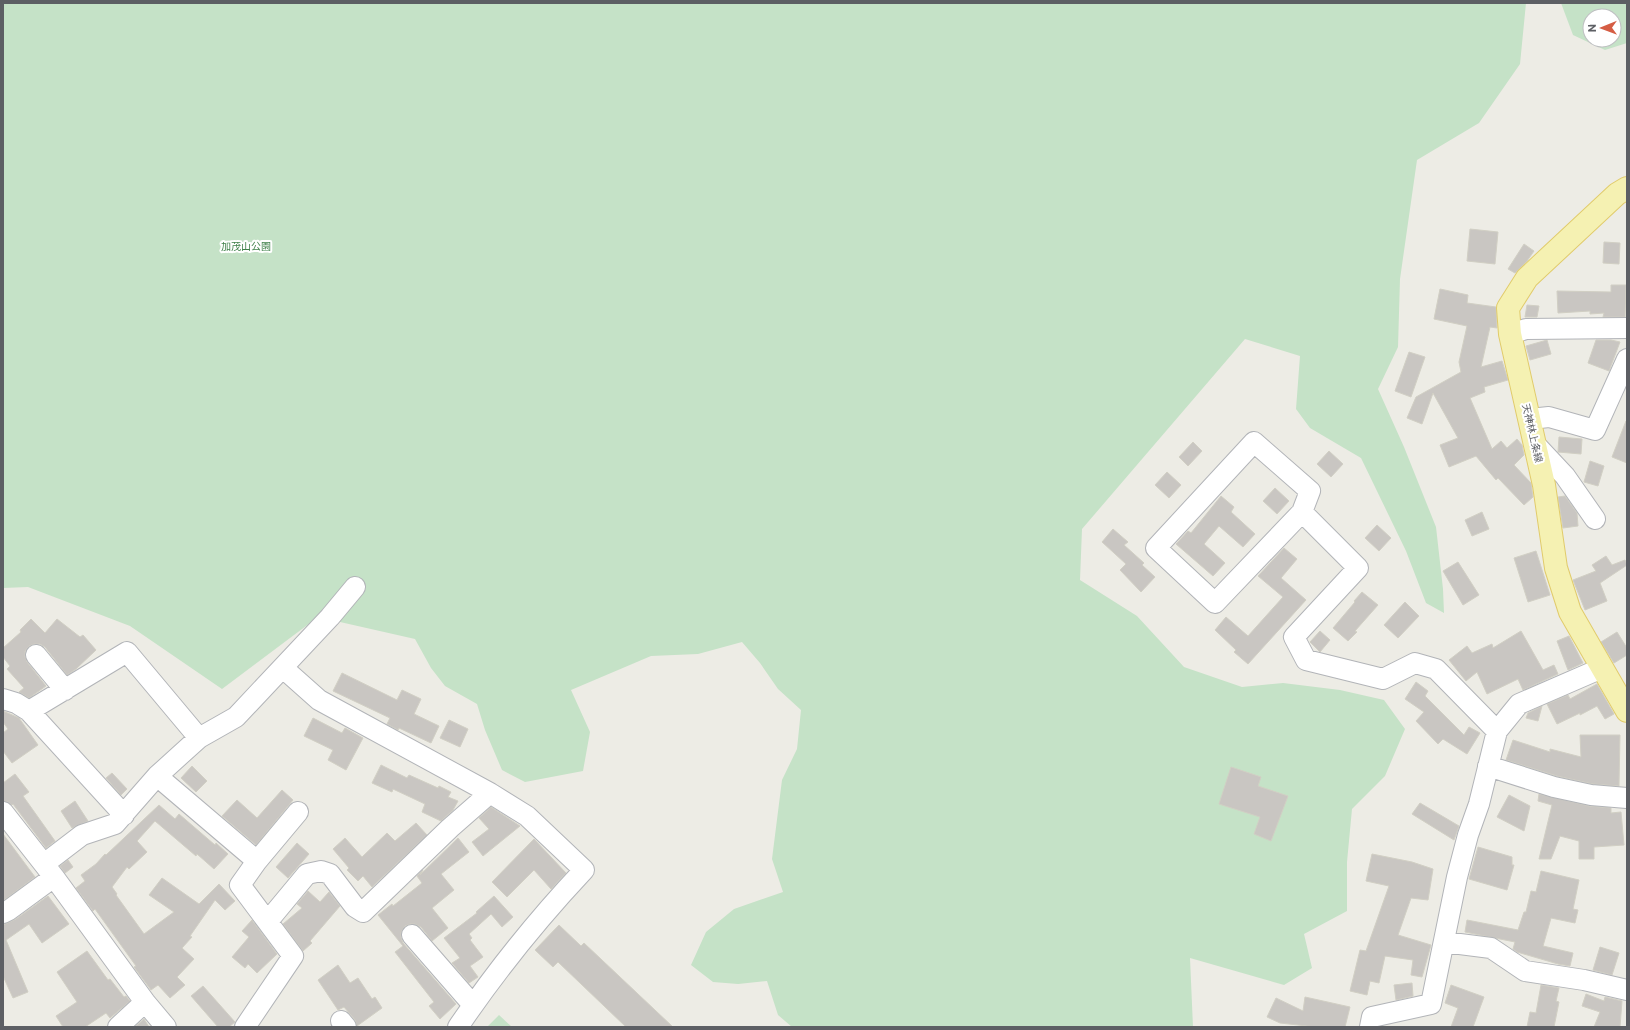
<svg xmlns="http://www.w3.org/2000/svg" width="1630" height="1030" viewBox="0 0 1630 1030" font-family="Commissioner,'Noto Sans JP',sans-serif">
	<rect width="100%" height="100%" fill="#edece5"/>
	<path fill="#c5e2c7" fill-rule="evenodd" d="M3,3H1526L1520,64L1479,123L1417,160L1400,279L1398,347L1378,389L1404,447L1436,527L1443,589L1444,613L1426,603L1406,551L1361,458L1310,428L1296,409L1300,356L1245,339L1082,529L1080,580L1137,616L1184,667L1242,687L1283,683L1340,690L1384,700L1405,729L1385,776L1352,809L1347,862V911L1304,934L1312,968L1284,985L1190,958L1193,1027H792L778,1015L767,981L738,984L713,982L691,965L706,932L734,909L783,892L772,859L782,780L797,749L801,710L778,689L760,663L742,642L698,654L651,656L571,690L590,732L583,771L525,782L502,770L485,730L477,704L445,686L431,668L415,639L318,617L222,689L130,626L28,587L3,588Z
		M1561,3H1627V43L1605,50L1573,35ZM1590,16H1614V40H1590Z
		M499,1015L512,1027H487Z"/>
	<path fill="#c9c6c2" stroke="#d1cfc4" d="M1470,229L1498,232L1495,264L1467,261Z
		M1604,242L1620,243L1619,264L1603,263Z
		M1524,244L1534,251L1527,261L1515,273L1508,269Z
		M1611,285H1626L1625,317H1603L1604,313L1590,314V311L1558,313L1557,291L1611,292Z
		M1440,289L1468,295L1467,303L1496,307L1497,328L1490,327L1481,367L1502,361L1508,380L1484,387L1485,392L1470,398L1492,449L1501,441L1507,448L1517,439L1522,445L1524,455L1514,465L1531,483L1533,497L1524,505L1498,478L1496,480L1476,456L1449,467L1440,445L1458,438L1433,393L1422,424L1407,418L1416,397L1461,372L1459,362L1467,326L1434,319Z
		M1527,305L1539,306L1537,317H1525Z
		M1547,340L1551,354L1530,360L1526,346Z
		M1596,340H1611L1620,342L1609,371L1588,363Z
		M1409,352L1425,357L1411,397L1395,391Z
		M1626,421H1627V463L1612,457Z
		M1559,437L1582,439L1581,454L1558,452Z
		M1193,442L1202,451L1188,466L1179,457Z
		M1329,451L1343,464L1331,477L1317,464Z
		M1590,461L1604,466L1598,486L1584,482Z
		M1167,472L1181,485L1169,498L1155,485Z
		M1275,488L1289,501L1277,514L1263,501Z
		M1221,496L1234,507L1231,512L1255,534L1243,547L1219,526L1204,544L1225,563L1213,576L1176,544L1188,531L1191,533Z
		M1565,496L1577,513L1578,526L1563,528L1558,497Z
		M1482,512L1489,529L1472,536L1465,520Z
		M1377,525L1391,538L1379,551L1365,538Z
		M1113,529L1128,542L1124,545L1144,563L1142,565L1155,577L1141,592L1120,570L1126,564L1102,542Z
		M1284,548L1297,559L1281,578L1306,600L1248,664L1234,652L1236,650L1215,630L1226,617L1248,636L1283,597L1258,576Z
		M1536,551L1550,595L1528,602L1514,558Z
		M1606,556L1612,565L1625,560L1627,565L1600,583L1607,601L1585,610L1573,580L1596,571L1592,565Z
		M1458,562L1479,595L1463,605L1443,571Z
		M1362,592L1378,605L1355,631L1357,632L1348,641L1333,628L1355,602L1354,601Z
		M1405,602L1419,616L1398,638L1384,625Z
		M31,619L45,633L57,619L80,637L83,635L96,650L76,669L67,675L45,647L40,644H34L29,646L25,651V657L27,662L46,686L29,698L19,692L24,688L7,669L10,666L3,657V648L21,632L20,630Z
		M1320,631L1330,640L1320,652L1310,642Z
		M1521,631L1543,670L1554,665L1558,674L1523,690L1518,679L1487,694L1477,672L1466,681L1449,660L1467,646L1472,653L1492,644L1493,648Z
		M1617,632L1627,648V655L1614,663L1601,642Z
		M1569,636L1583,663L1568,670L1557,641Z
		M342,673L397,700L402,690L421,699L414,714L439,726L431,743L399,728L398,730L387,724L390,718L333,691Z
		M1416,682L1428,691L1425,696L1464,735L1469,727L1480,733L1467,754L1443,739L1438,744L1416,721L1424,712L1405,699Z
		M1597,684L1614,714L1605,719L1597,706L1580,715V713L1557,724L1547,704L1568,695L1570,699Z
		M1542,706L1538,721L1526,718L1528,713Z
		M3,711L19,718L38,745L12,763L3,751V733L8,729L3,722Z
		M313,718L342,733L345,728L363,738L346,770L328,760L333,750L304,736Z
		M449,720L468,729L460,747L440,738Z
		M1580,735H1620L1619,786L1593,784L1557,776L1506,760L1513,740L1550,752V749L1581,757Z
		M381,765L407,778L409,775L438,788L439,786L451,792L448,797L458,801L453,810L441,821L422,812L425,804L393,789L392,792L372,783Z
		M192,766L207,781L196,792L181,778Z
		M1231,767L1261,777L1258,786L1288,796L1271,841L1254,834L1260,817L1219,804Z
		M112,773L127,789L121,795L106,778Z
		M15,774L29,792L23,796L55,841L46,848L13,804L12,805L8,802L3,801V783Z
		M282,790L293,800L256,845L222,816L237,800L257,818Z
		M1539,794L1589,806L1611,808V813L1621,812L1624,845L1594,847V859H1579V841L1560,836L1551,859H1539L1552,805L1538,801Z
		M1509,795L1530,806L1524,831L1497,817Z
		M75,801L88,821L72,828L61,811Z
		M1420,803L1459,826L1454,840L1412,814Z
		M159,805L175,819L179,814L215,845L216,843L228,854L214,869L197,854L196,856L155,821L137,841L147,852L129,869L127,867L112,887L117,894L116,895L144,934L174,912L149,895L162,878L199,904L219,884L235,901L225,910L215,900L190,936L192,937L182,948L194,959L177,977L185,985L170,998L158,985L151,990L134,967L136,966L95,909L93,911L76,888L85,881L81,875L96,864L105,854L106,855Z
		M491,807L520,826L483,856L472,842L489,829L479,818Z
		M416,823L427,835L372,887L363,876L358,881L347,870L349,868L333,849L345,838L362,857L387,833L395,841Z
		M3,834L35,877L4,900L3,898Z
		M458,838L469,852L441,874L454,890L432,908L448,928L432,941L421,927L415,924H410L405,926L401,932V938L403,943L456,1004L440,1019L429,1006L434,1002L395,952L403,946L378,915L392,904L393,906L422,883L417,876L423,870L420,875Z
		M534,839L566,873L551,889L534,870L507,897L492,882Z
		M297,843L309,854L288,878L276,867Z
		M1478,847L1512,857V865H1514L1507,890L1469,879Z
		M1372,854L1412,862L1433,869L1428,900L1411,898L1398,935L1431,945L1422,977L1411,975L1413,960L1385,956L1379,983L1370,981L1367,995L1350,991L1360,950L1366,951L1389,886L1366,881Z
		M68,860L73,867L65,873L60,866Z
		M1541,871L1579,880L1573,909L1578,910L1575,923L1551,918L1543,946L1573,953L1570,966L1558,964L1517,952L1513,949L1515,942L1465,932L1467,920L1518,930L1524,912H1526L1531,891L1536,892Z
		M308,891L320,902L329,892L340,906L310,941L312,943L303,951L283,924L302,908L297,904Z
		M48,896L69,924L42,943L29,924L6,940L28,992L13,998L3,976V925L16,919Z
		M494,896L513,917L502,927L491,914L469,934L472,938L470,940L483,957L470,966L478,977L469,983L452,963L460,958L444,938L477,913L476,912Z
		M252,920L277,954L257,973L248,964L245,968L232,957L249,937L242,931Z
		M559,925L581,946L584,943L673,1027H626L558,962L553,967L535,950Z
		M1600,947L1619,953L1612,975L1593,970Z
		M87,951L108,980L110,979L124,997L126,996L130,1001L110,1018L106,1013L85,1027H63L56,1016L77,1002L57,972Z
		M338,965L350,983L358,978L372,999L375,997L382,1008L357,1026L355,1020L344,1007L338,1010L318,980Z
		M1412,983L1413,996L1396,1000L1394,985Z
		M1451,985L1484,997L1473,1027H1451L1458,1008L1445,1003Z
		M1541,985L1559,988L1556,1001L1559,1002L1554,1027H1527L1530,1012L1536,1013Z
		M203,986L235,1022L229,1027H218L191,996Z
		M1586,994L1604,1001L1605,997L1622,1001L1620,1027H1594L1600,1012L1582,1006Z
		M1305,997L1350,1007L1345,1027H1316L1280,1023L1267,1017L1276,998L1303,1011Z
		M144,1019L149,1027H135Z"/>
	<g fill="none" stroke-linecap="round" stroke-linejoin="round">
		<defs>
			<path id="minor" d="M1510,334L1526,329L1627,328
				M1530,419L1549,417L1595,430L1627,359
				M1254,442L1310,491L1302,512L1215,603L1156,548Z
				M1535,444L1565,476L1595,519
				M1302,512L1358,568L1294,637L1306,660L1383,679L1415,663L1436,669L1497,731
				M36,655L65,690
				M283,668L319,700L490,793L527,816L584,870C538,919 496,971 458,1027
				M3,699L16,703L29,711L124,815
				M29,711L127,652L199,738
				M1488,766L1554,787L1591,795L1627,798
				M157,776L257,861
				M3,812L54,877L145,1002L166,1027
				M44,864L82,835L115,824L157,776L199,738L236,717L330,617L355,587
				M3,913L9,910L54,877
				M268,921L307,874L321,871L330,874L355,907L363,912L450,828L490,793
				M412,935L473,1005
				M1444,942L1491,948L1525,971L1584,980L1627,990
				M341,1021L346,1027
				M118,1027L145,1002
				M245,1027L293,956L240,885L257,861L298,812
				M1370,1027L1372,1017L1431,1004L1457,877L1468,835L1479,804L1497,731L1519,704L1602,668"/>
			<path id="major" d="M1627,188L1617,194L1527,278L1508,308L1510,334L1544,485L1556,568L1570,612L1627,711"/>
		</defs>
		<use href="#minor" stroke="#b2b4b8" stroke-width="22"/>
		<use href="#major" stroke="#e1cb6b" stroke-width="24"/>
		<use href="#minor" stroke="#fff" stroke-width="20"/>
		<use href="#major" stroke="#f5f1b2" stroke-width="22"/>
	</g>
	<g text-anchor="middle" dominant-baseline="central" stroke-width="4" stroke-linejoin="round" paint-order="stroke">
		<g font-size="10" fill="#3f8049" stroke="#fff">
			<text x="246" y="246">加茂山公園</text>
		</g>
		<g font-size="10" fill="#5d5f64" stroke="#fff">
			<text transform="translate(1533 433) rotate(77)">天神林上条線</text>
		</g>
	</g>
	<rect width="1630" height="1030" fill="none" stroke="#5d5f64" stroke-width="8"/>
	<g transform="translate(1602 28) rotate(269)"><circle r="19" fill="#ffffff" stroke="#bebfc1"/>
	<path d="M0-3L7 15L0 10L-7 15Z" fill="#d55d44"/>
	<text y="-6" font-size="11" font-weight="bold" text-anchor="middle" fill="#5d5f64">N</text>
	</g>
</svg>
